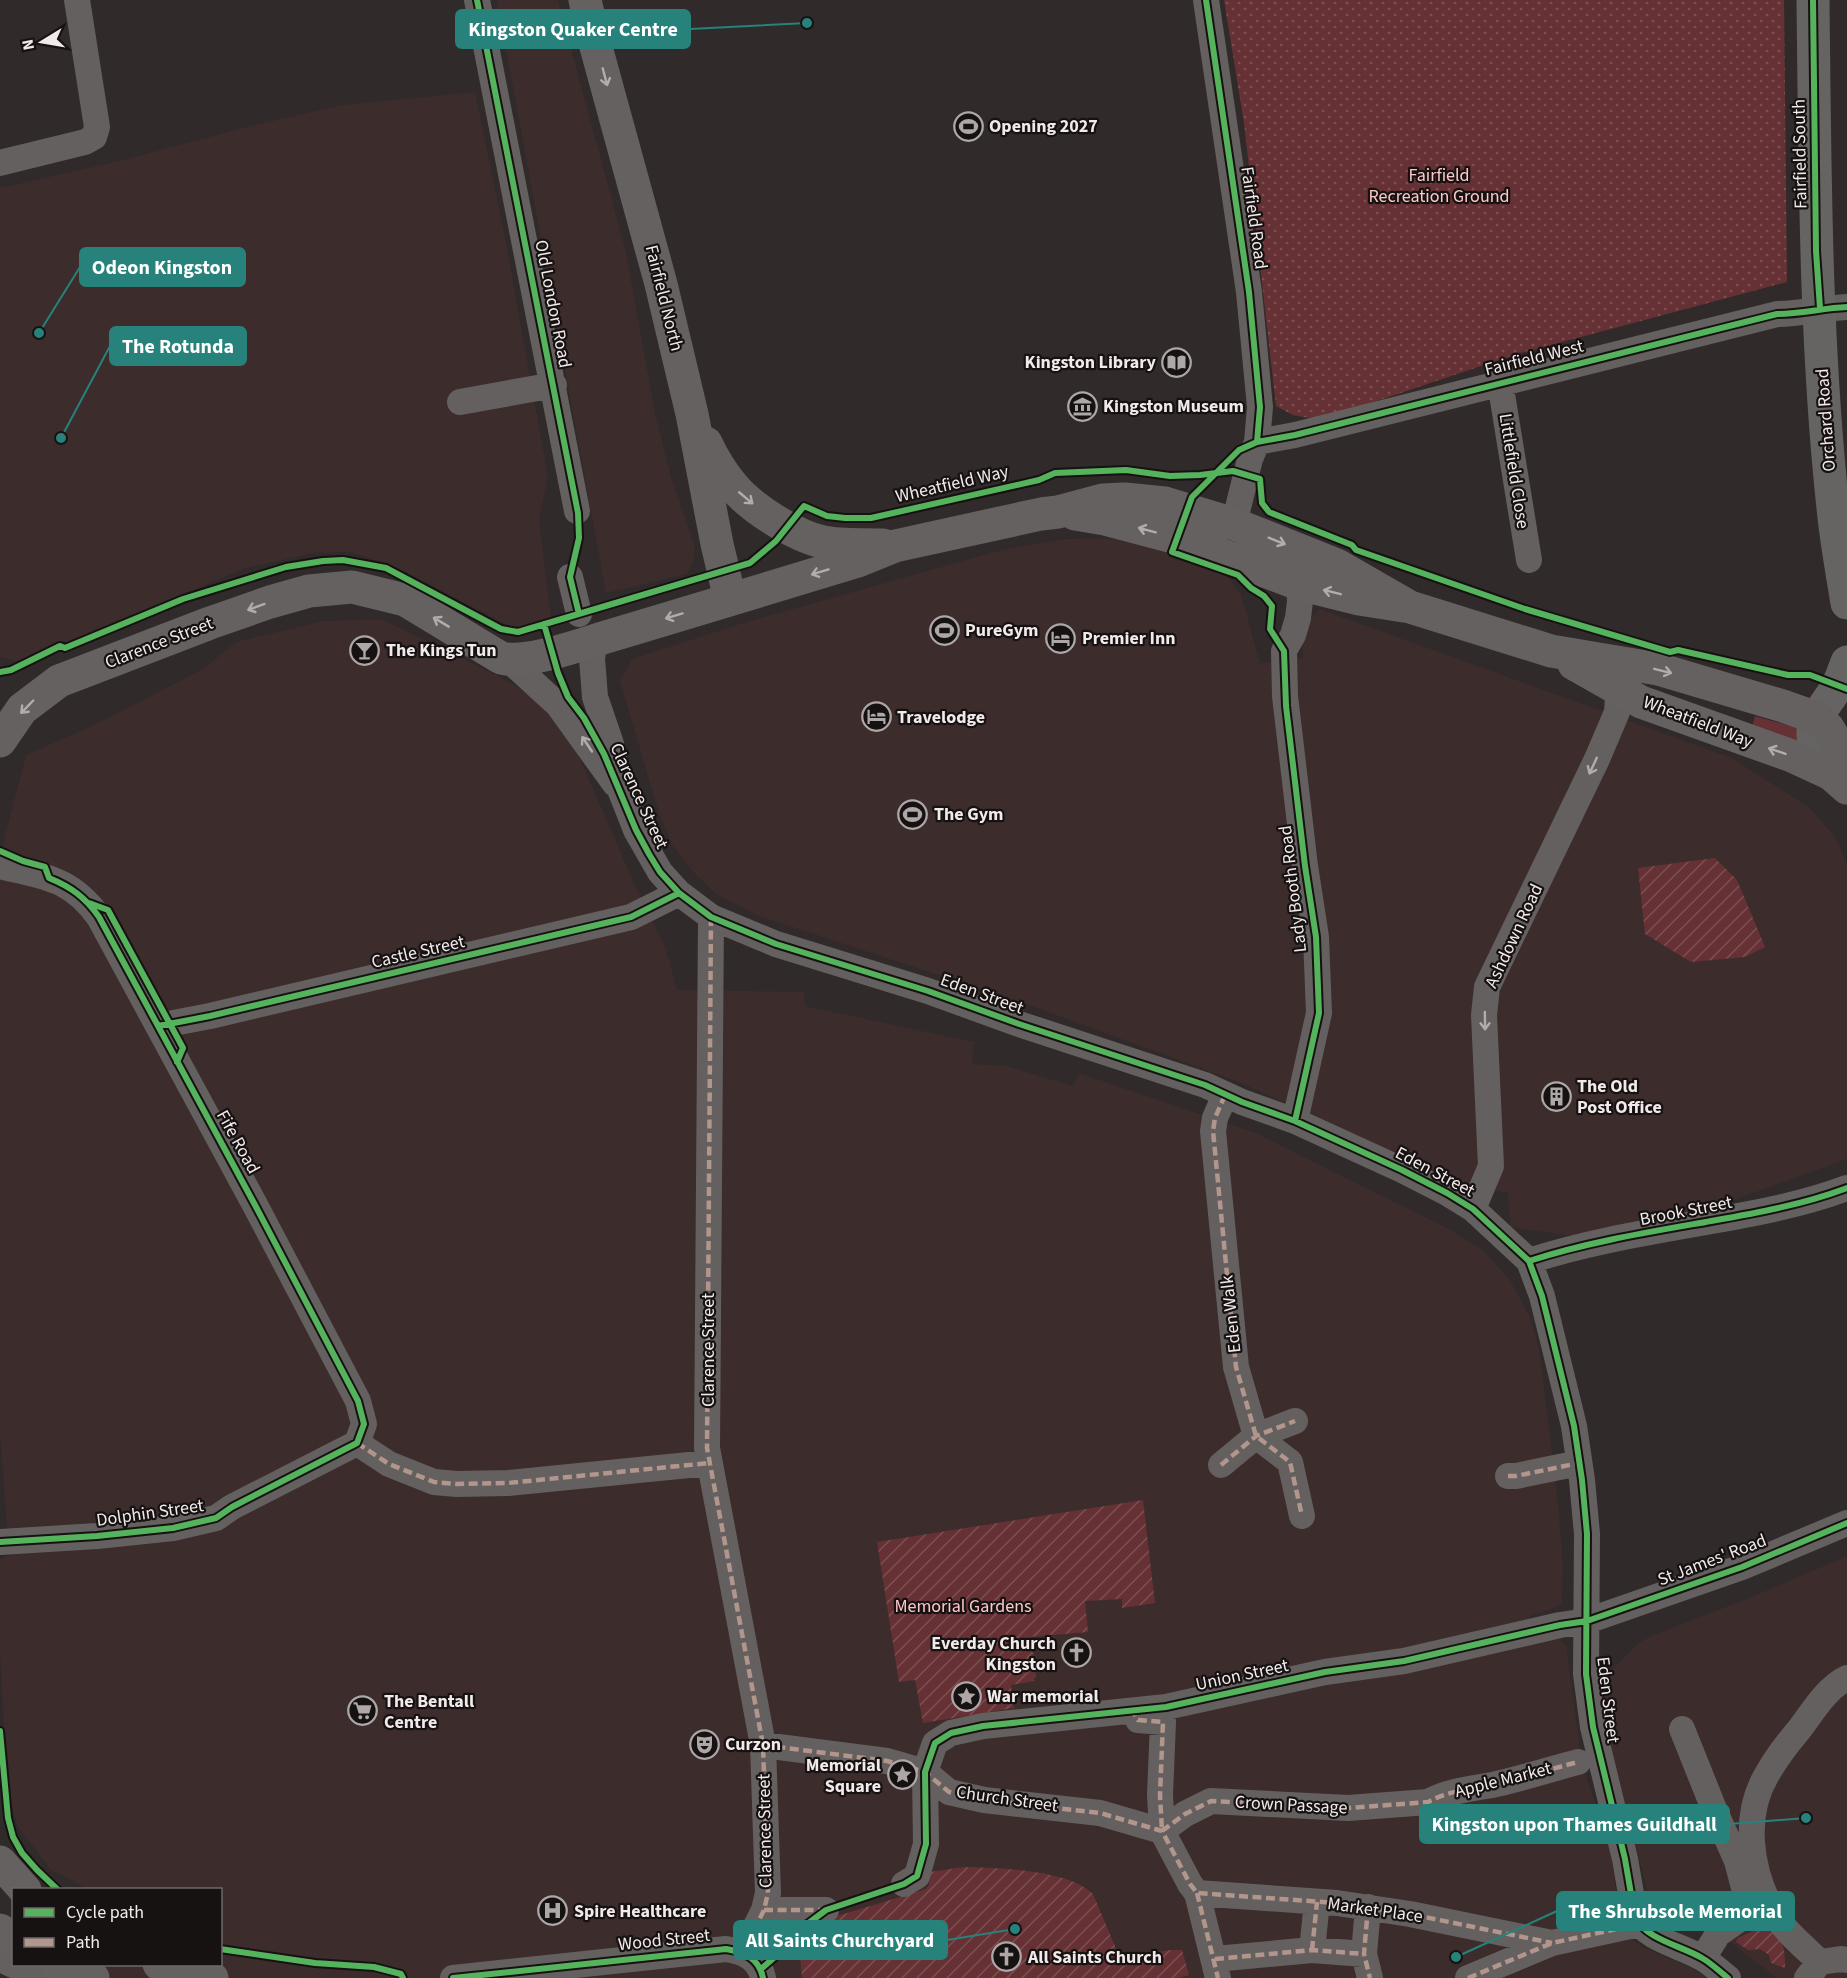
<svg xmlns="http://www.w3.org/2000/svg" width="1847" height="1978" viewBox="0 0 1847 1978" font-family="'Source Sans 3',sans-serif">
	<defs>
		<pattern id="park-dots" width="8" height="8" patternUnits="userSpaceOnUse" patternTransform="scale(1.5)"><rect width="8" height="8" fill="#663134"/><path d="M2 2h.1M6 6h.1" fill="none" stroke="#7c4f52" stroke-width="1.8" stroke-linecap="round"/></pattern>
		<pattern id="garden-furrows" width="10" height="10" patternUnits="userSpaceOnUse" patternTransform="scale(1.5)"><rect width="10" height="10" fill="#663134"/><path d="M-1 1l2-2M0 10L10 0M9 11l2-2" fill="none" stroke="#7c4f52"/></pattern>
	</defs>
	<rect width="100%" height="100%" fill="#302a2a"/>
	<path fill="#3c2c2c" d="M497,0H558L626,252L655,413L671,477L695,547L693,562L687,574L606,593Z
		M475,92L504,232L548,477L539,519L551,618L517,630L396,567L351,552L314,553L246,568L19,662L0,657V188L119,161L251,126L342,105Z
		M1121,538L1223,571L1241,594L1260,663L1303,658L1301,629L1320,609L1732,758L1810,808L1835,837L1847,863V1159L1712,1208L1585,1238L1510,1227L1508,1193L1462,1184L1241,1083L1029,1005L756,915L716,894L694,873L673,846L659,814L620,681L632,659L743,623L1005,549L1067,539Z
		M381,619L502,678L536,697L574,745L634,883L666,949L677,990L804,992L805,1006L974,1042L972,1064L1007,1066L1073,1086L1079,1073L1256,1133L1449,1229L1484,1251L1510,1280L1529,1315L1539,1348L1557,1493L1563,1565L1562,1603L1560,1606L1530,1616L1536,1641L1560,1640L1566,1645L1582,1763L1600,1818L1607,1824L1620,1919L1630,1938L1642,1947L1692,1968L1706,1978H97L105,1965L220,1964V1890L88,1889L51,1870L18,1827L7,1791L0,1652V1559L9,1555L0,1433V855L26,755L96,724L203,669L236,642L323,621Z
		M1847,1556V1978H1777L1712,1928L1686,1930L1665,1926L1654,1916L1615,1768L1603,1698L1613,1669L1640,1642L1651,1636L1749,1598Z"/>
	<path fill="#663134" d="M1755,716L1804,730L1806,749L1752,727Z"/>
	<path fill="url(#park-dots)" d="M1224,0H1784L1787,282L1517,354L1320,420L1293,415L1276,406L1244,123Z"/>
	<path fill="url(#garden-furrows)" d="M1715,858L1737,880L1765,947L1745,957L1691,962L1645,934L1638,868Z
		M1143,1500L1155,1603L1122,1608V1599L1085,1601L1088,1632L1031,1637L1034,1648H1032V1652L1034,1653L1035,1663L1033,1664V1667H1035L1036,1678H1034V1681L1011,1685L1014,1708L923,1723L915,1680L899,1682L877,1542Z
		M964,1867C998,1868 1068,1869 1093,1894L1120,1958L1170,1950H1182L1189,1975L1179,1978H802C801,1960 795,1936 811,1924L926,1889L929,1885V1872Z
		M1763,1929C1784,1932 1785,1951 1785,1968L1771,1963L1769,1955L1760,1949L1748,1950L1736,1942L1738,1938L1755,1930Z"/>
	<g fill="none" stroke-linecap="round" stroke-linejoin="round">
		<path stroke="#646060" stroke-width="26" d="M477,0L577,511
			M1206,0L1249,292L1260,407L1257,442L1250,459L1234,524
			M0,163L85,142L94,137L97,127L77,0
			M1500,382L1529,560
			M460,402L554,385
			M1257,442L1295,435L1777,314C1801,314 1823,308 1847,307
			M570,577L579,614
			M595,640L592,658L595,697L611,744L621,792L636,830L660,872L679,893L711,917L776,944L928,991L1019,1024L1205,1085L1242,1102L1295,1121L1402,1170L1447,1193L1473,1209L1529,1261L1542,1296L1574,1426L1582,1480L1587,1534L1586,1674L1593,1727L1625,1859L1635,1917C1647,1940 1680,1945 1702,1958C1711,1963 1719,1971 1728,1978
			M510,661L558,705L615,784
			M0,866C44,877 70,877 99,917L255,1205L358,1401L364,1424L357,1443
			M711,917L707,1448L763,1745L768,1893L764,1910L753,1932
			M158,1026L210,1016L631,917L679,893
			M1225,1095L1215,1118L1213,1131L1236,1367L1256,1436L1290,1462L1302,1516
			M1295,1121L1319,1013L1316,937L1305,866L1285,696L1284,651L1293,635L1298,618L1300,601L1299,584
			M1473,1209L1491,1166L1484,1015L1487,987L1597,759L1617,712L1618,697L1610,673
			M1529,1261C1584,1243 1643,1233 1700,1223C1750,1214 1799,1206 1847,1188
			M357,1443L389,1464L434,1482L457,1484L508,1483L709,1463
			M1221,1465L1256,1436L1295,1421
			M1508,1476H1516L1579,1463
			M0,1542L97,1536L173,1528L216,1518L232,1507L357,1443
			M1136,1715L1138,1720L1163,1722L1160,1795L1162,1831
			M1682,1729L1714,1809L1737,1861L1749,1907L1738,1920L1718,1934L1703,1958
			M763,1745L887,1761L925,1772L949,1792L984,1800L1100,1813L1162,1831L1190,1884L1197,1893L1337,1903L1410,1914L1552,1943
			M1162,1831L1185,1814L1211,1801L1348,1808L1428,1802C1448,1791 1469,1789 1492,1785C1521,1779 1550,1769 1578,1762
			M904,1884L917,1876L926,1844L925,1772L935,1743L951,1733L983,1726L1166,1707L1325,1672L1404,1661L1560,1625L1587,1621L1742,1567L1847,1523
			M1197,1893L1218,1978
			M1368,1907L1364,1954L1370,1978
			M764,1910H826
			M1312,1950L1317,1902
			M0,1959L41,1978
			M1215,1959L1312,1950L1364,1954
			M1820,1962C1805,1948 1780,1927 1771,1908C1750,1868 1743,1816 1766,1776C1775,1760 1786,1745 1798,1731C1812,1713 1826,1688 1847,1678
			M453,1978L726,1949C744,1952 759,1958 763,1978
			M1468,1978L1552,1943L1639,1924
			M1807,1978L1820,1962L1841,1959L1847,1960"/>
		<path stroke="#666363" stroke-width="33" d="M1813,0C1815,170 1815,340 1833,508C1836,540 1842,572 1847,603
			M1831,774C1824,763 1814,749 1813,735C1812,716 1831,700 1838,684C1842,677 1844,669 1847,662"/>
		<path stroke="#666161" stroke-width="33" d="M585,0L593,36L661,284L692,414L717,544L730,599
			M706,443C713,458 722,473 733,486C751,508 795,536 823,542C841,546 863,544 883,545
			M1075,514L1105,519L1177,538L1299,584L1359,599L1410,607L1551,651L1658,669L1783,706L1817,718L1828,728L1847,760
			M1574,664L1641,702L1792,756L1831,774L1847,788
			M0,741L22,709L59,681L210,623L270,602L309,591L352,587L405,600L501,658C529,665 587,642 616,634C697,610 778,585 858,561L895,546L1041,514L1058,512L1103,500L1125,499L1165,503L1234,524L1337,565L1410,607
			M0,1862L25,1890
			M0,1930L14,1940
			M57,1964L93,1978
			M159,1964L187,1974L212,1978"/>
		<path stroke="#b2968c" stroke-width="4.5" stroke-dasharray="9 4.5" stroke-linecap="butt" d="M711,917L707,1448L763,1745L768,1893L764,1910L753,1932
			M1225,1095L1215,1118L1213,1131L1236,1367L1256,1436L1290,1462L1302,1516
			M357,1443L389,1464L434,1482L457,1484L508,1483L709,1463
			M1221,1465L1256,1436L1295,1421
			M1508,1476H1516L1579,1463
			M1130,1710H1132L1138,1720L1163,1722L1160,1795L1162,1831
			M763,1745L887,1761L925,1772L949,1792L984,1800L1100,1813L1162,1831L1190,1884L1197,1893L1337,1903L1410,1914L1552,1943
			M1162,1831L1185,1814L1211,1801L1348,1808L1428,1802C1448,1791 1469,1789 1492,1785C1521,1779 1550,1769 1578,1762
			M1197,1893L1218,1978
			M1368,1907L1364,1954L1370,1978
			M764,1910H826
			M1312,1950L1317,1902
			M1215,1959L1312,1950L1364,1954
			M1468,1978L1552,1943L1639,1924"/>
		<defs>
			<path id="cycleway" d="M477,0L578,513L579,538L570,577L579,614
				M1206,0L1249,292L1260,407L1257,442
				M1813,0L1816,251L1820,308
				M544,624L558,673L568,697L584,718L604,754L636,830L649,854L660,872L679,893L711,917L776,944L928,991L1019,1024L1205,1085L1242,1102L1295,1121L1402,1170L1447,1193L1473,1209L1529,1261L1542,1296L1574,1426L1582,1480L1587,1534L1586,1674L1593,1727L1625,1859L1635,1917C1647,1940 1680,1945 1702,1958C1711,1963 1719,1971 1728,1978
				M0,672L11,670L60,646L65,648L183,599L286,567L323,561L343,560L386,568L501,629L518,632L750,563L776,541L804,506L827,516L845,518H871L1039,480L1055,473L1126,470L1170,476L1200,475L1233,471L1260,479L1262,503L1269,512L1352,545L1356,550L1525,609L1670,652L1678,650L1788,675H1810L1847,689
				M0,851L23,861L45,867L49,878C71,887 85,897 99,917L255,1205L358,1401L364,1424L357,1443L232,1507L216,1518L173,1528L97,1536L0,1542
				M89,903L108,910L183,1048L177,1062
				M158,1026L210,1016L631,917L679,893
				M1295,1121L1319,1013L1316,937L1305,866L1286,706L1284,651L1270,629L1272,606L1264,596L1251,588L1238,575L1172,552L1192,497L1239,450L1257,442L1295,435L1777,314C1801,314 1823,308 1847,307
				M1529,1261C1584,1243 1643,1233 1700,1223C1750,1214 1799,1206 1847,1188
				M0,1731L8,1818L13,1837L22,1853L37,1870L58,1890
				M220,1949L315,1963L374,1967L401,1974L403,1978
				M761,1969L792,1942L806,1925L826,1910L904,1884L917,1876L926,1844L925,1772L935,1743L951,1733L983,1726L1166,1707L1325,1672L1404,1661L1560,1625L1587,1621L1742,1567L1847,1523
				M453,1978L726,1949C744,1952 759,1958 763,1978"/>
		</defs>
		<use href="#cycleway" stroke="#171212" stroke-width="10"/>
		<use href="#cycleway" stroke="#56b35d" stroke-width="6"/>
	</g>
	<defs><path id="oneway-shaft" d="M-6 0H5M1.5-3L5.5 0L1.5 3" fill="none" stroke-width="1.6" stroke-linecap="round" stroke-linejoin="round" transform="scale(1.5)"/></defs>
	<g stroke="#b3acac">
		<use href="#oneway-shaft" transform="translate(605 77) rotate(75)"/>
		<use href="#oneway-shaft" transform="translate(746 498) rotate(40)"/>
		<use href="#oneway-shaft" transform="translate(1147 530) rotate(-165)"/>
		<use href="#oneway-shaft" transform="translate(1277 541) rotate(22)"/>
		<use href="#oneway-shaft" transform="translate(820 572) rotate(163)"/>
		<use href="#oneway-shaft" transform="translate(1332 592) rotate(-166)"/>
		<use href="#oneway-shaft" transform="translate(256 607) rotate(160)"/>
		<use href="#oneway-shaft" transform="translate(674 616) rotate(163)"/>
		<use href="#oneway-shaft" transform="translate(441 622) rotate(-149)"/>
		<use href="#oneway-shaft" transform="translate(1663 671) rotate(14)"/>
		<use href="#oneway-shaft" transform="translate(27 707) rotate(134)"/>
		<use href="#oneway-shaft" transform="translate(1777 751) rotate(-161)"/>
	</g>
	<g stroke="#b2acac">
		<use href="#oneway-shaft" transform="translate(587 744) rotate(-124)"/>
		<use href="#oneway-shaft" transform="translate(1593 766) rotate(115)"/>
		<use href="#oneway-shaft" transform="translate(1485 1021) rotate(89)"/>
	</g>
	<defs>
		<symbol id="stadium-ring" viewBox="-11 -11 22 22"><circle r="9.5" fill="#171212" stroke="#aea7a7" stroke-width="1.5"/><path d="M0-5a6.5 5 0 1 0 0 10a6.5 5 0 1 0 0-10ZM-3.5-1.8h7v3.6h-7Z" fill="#aea7a7"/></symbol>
		<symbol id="library-ring" viewBox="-11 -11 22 22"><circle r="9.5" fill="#171212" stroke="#aea7a7" stroke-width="1.5"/><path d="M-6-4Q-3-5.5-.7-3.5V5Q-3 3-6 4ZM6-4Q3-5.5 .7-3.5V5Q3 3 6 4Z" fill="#aea7a7"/></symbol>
		<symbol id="museum-ring" viewBox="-11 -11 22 22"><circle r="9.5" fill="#171212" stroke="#aea7a7" stroke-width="1.5"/><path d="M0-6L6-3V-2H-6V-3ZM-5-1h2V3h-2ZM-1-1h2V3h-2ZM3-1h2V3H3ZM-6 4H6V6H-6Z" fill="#aea7a7"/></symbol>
		<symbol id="hotel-ring" viewBox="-11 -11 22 22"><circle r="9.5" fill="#171212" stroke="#aea7a7" stroke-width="1.5"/><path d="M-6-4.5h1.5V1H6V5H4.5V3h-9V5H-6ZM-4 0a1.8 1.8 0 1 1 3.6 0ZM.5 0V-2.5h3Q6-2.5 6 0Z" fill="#aea7a7"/></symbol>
		<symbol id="bar-ring" viewBox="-11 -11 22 22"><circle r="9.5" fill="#171212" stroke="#aea7a7" stroke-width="1.5"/><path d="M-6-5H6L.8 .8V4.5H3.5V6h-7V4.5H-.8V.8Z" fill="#aea7a7"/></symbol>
		<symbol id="building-ring" viewBox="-11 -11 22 22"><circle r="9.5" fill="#171212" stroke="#aea7a7" stroke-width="1.5"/><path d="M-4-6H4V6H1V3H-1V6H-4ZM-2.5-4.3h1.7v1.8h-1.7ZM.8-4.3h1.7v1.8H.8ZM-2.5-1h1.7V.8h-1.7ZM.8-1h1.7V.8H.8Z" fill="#aea7a7"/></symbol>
		<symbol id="church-ring" viewBox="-11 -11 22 22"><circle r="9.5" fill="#171212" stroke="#aea7a7" stroke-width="1.5"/><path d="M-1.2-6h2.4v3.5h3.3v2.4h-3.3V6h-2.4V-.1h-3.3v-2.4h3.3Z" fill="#aea7a7"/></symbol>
		<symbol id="sight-ring" viewBox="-11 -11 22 22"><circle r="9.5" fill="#171212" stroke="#aea7a7" stroke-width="1.5"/><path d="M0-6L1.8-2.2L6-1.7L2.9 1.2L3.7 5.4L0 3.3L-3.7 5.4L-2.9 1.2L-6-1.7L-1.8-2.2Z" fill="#aea7a7"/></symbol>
		<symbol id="supermarket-ring" viewBox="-11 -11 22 22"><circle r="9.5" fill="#171212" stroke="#aea7a7" stroke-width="1.5"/><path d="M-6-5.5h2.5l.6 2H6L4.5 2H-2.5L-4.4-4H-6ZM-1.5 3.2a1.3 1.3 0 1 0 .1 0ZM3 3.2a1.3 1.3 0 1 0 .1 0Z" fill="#aea7a7"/></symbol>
		<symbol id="theatre-ring" viewBox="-11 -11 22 22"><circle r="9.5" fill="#171212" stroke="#aea7a7" stroke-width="1.5"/><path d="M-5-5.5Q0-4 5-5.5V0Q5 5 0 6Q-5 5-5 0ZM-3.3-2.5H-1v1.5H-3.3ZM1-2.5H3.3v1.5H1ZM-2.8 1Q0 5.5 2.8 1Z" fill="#aea7a7"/></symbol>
		<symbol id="hospital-ring" viewBox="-11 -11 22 22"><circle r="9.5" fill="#171212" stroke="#aea7a7" stroke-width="1.5"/><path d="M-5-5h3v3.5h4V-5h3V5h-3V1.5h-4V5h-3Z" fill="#aea7a7"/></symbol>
	</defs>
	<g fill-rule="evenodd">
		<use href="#stadium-ring" x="952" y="110" width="33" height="33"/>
		<use href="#library-ring" x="1160" y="346" width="33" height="33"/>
		<use href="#museum-ring" x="1066" y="390" width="33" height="33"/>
		<use href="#stadium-ring" x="928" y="614" width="33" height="33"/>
		<use href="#hotel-ring" x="1044" y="622" width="33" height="33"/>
		<use href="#bar-ring" x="348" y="634" width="33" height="33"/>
		<use href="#hotel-ring" x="860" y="700" width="33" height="33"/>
		<use href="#stadium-ring" x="896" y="798" width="33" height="33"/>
		<use href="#building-ring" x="1540" y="1080" width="33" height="33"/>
		<use href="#church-ring" x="1060" y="1636" width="33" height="33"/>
		<use href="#sight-ring" x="950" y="1680" width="33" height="33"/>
		<use href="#supermarket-ring" x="346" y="1694" width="33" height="33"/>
		<use href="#theatre-ring" x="688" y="1728" width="33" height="33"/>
		<use href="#sight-ring" x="886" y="1758" width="33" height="33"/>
		<use href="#hospital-ring" x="536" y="1894" width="33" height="33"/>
		<use href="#church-ring" x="990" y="1940" width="33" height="33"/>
	</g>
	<g text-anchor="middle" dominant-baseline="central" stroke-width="4.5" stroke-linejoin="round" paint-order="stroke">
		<g font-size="18" font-weight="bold" fill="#f2eaea" stroke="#171212" text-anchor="start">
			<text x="989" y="126">Opening 2027</text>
			<text x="1156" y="362" text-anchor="end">Kingston Library</text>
			<text x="1103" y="406">Kingston Museum</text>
			<text x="965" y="630">PureGym</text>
			<text x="1082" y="638">Premier Inn</text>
			<text x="386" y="650">The Kings Tun</text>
			<text x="897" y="717">Travelodge</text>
			<text x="934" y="814">The Gym</text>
			<text x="1577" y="1086">The Old<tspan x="1577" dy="21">Post Office</tspan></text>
			<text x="1056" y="1643" text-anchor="end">Everday Church<tspan x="1056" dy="21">Kingston</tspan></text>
			<text x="987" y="1696">War memorial</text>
			<text x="384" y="1701">The Bentall<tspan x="384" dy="21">Centre</tspan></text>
			<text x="725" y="1744">Curzon</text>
			<text x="881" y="1765" text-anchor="end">Memorial<tspan x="881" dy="21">Square</tspan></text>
			<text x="574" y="1911">Spire Healthcare</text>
			<text x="1028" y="1957">All Saints Church</text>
		</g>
		<g font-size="18" fill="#f2eaea" stroke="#171212">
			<text transform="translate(1800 154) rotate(-91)">Fairfield South</text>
			<text transform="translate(1254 218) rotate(82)">Fairfield Road</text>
			<text transform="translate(664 298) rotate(76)">Fairfield North</text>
			<text transform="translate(553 304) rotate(79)">Old London Road</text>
			<text transform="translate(1534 358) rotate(-14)">Fairfield West</text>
			<text transform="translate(1826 420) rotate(-94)">Orchard Road</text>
			<text transform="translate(1514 471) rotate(81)">Littlefield Close</text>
			<text transform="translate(952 484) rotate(-13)">Wheatfield Way</text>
			<text transform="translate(159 643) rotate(-21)">Clarence Street</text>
			<text transform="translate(1698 722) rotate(21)">Wheatfield Way</text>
			<text transform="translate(639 796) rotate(65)">Clarence Street</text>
			<text transform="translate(1293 889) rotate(-97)">Lady Booth Road</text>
			<text transform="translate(1514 936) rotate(-65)">Ashdown Road</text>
			<text transform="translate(418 952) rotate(-13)">Castle Street</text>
			<text transform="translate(982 994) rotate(20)">Eden Street</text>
			<text transform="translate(238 1142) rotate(61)">Fife Road</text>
			<text transform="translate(1435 1172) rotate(28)">Eden Street</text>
			<text transform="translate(1686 1211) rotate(-11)">Brook Street</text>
			<text transform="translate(1231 1314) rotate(-96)">Eden Walk</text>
			<text transform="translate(708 1350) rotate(-90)">Clarence Street</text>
			<text transform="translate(150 1513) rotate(-8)">Dolphin Street</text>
			<text transform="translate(1712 1560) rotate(-21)">St James' Road</text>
			<text transform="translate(1242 1675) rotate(-12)">Union Street</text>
			<text transform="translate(1608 1700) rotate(83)">Eden Street</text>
			<text transform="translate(1503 1780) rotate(-14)">Apple Market</text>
			<text transform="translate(1007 1799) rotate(8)">Church Street</text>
			<text transform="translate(1291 1805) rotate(3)">Crown Passage</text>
			<text transform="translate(765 1831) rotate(-91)">Clarence Street</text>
			<text transform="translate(1375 1910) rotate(8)">Market Place</text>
			<text transform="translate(664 1940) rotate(-6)">Wood Street</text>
		</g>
		<g font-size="18" fill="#ffc7c8" stroke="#171212">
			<text x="1439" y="175">Fairfield<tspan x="1439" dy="21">Recreation Ground</tspan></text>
			<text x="963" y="1606">Memorial Gardens</text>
		</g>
	</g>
	<path fill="none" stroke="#26827a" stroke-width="2" d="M807 23L690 29M39 333L80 267M61 438L110 346M1806 1818L1729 1824M1456 1957L1557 1911M1015 1929L947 1940"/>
	<g fill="#26827a" stroke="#171212" stroke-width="2">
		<circle cx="807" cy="23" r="6"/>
		<circle cx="39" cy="333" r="6"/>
		<circle cx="61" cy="438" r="6"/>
		<circle cx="1806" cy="1818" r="6"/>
		<circle cx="1456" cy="1957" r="6"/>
		<circle cx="1015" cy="1929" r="6"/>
	</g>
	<g fill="#26827a" stroke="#26827a" stroke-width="2">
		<rect x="456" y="10" width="234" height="38" rx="6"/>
		<rect x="80" y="248" width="165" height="38" rx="6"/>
		<rect x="110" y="327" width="136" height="38" rx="6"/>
		<rect x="1420" y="1805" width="309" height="38" rx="6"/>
		<rect x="1557" y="1892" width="237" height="38" rx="6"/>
		<rect x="734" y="1921" width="213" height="38" rx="6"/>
	</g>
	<g font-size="20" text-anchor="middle" font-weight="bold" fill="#fff">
		<text x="573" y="36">Kingston Quaker Centre</text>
		<text x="162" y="274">Odeon Kingston</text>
		<text x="178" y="353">The Rotunda</text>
		<text x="1574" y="1831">Kingston upon Thames Guildhall</text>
		<text x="1675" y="1918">The Shrubsole Memorial</text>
		<text x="840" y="1947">All Saints Churchyard</text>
	</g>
	<rect x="12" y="1888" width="210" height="78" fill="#171212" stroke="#6f6868" stroke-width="1.5"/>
	<rect x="24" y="1908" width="30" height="9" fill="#56b35d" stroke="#6f6868" stroke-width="1.5"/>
	<text x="66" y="1918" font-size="18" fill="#f2eaea">Cycle path</text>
	<rect x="24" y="1938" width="30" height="9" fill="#b2968c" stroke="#6f6868" stroke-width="1.5"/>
	<text x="66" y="1948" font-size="18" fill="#f2eaea">Path</text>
	<g transform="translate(42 42) rotate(259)" stroke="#171212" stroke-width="4.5" paint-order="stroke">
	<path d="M0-4.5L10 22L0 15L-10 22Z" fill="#f2eaea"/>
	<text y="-9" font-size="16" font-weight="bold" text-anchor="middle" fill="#f2eaea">N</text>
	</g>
</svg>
